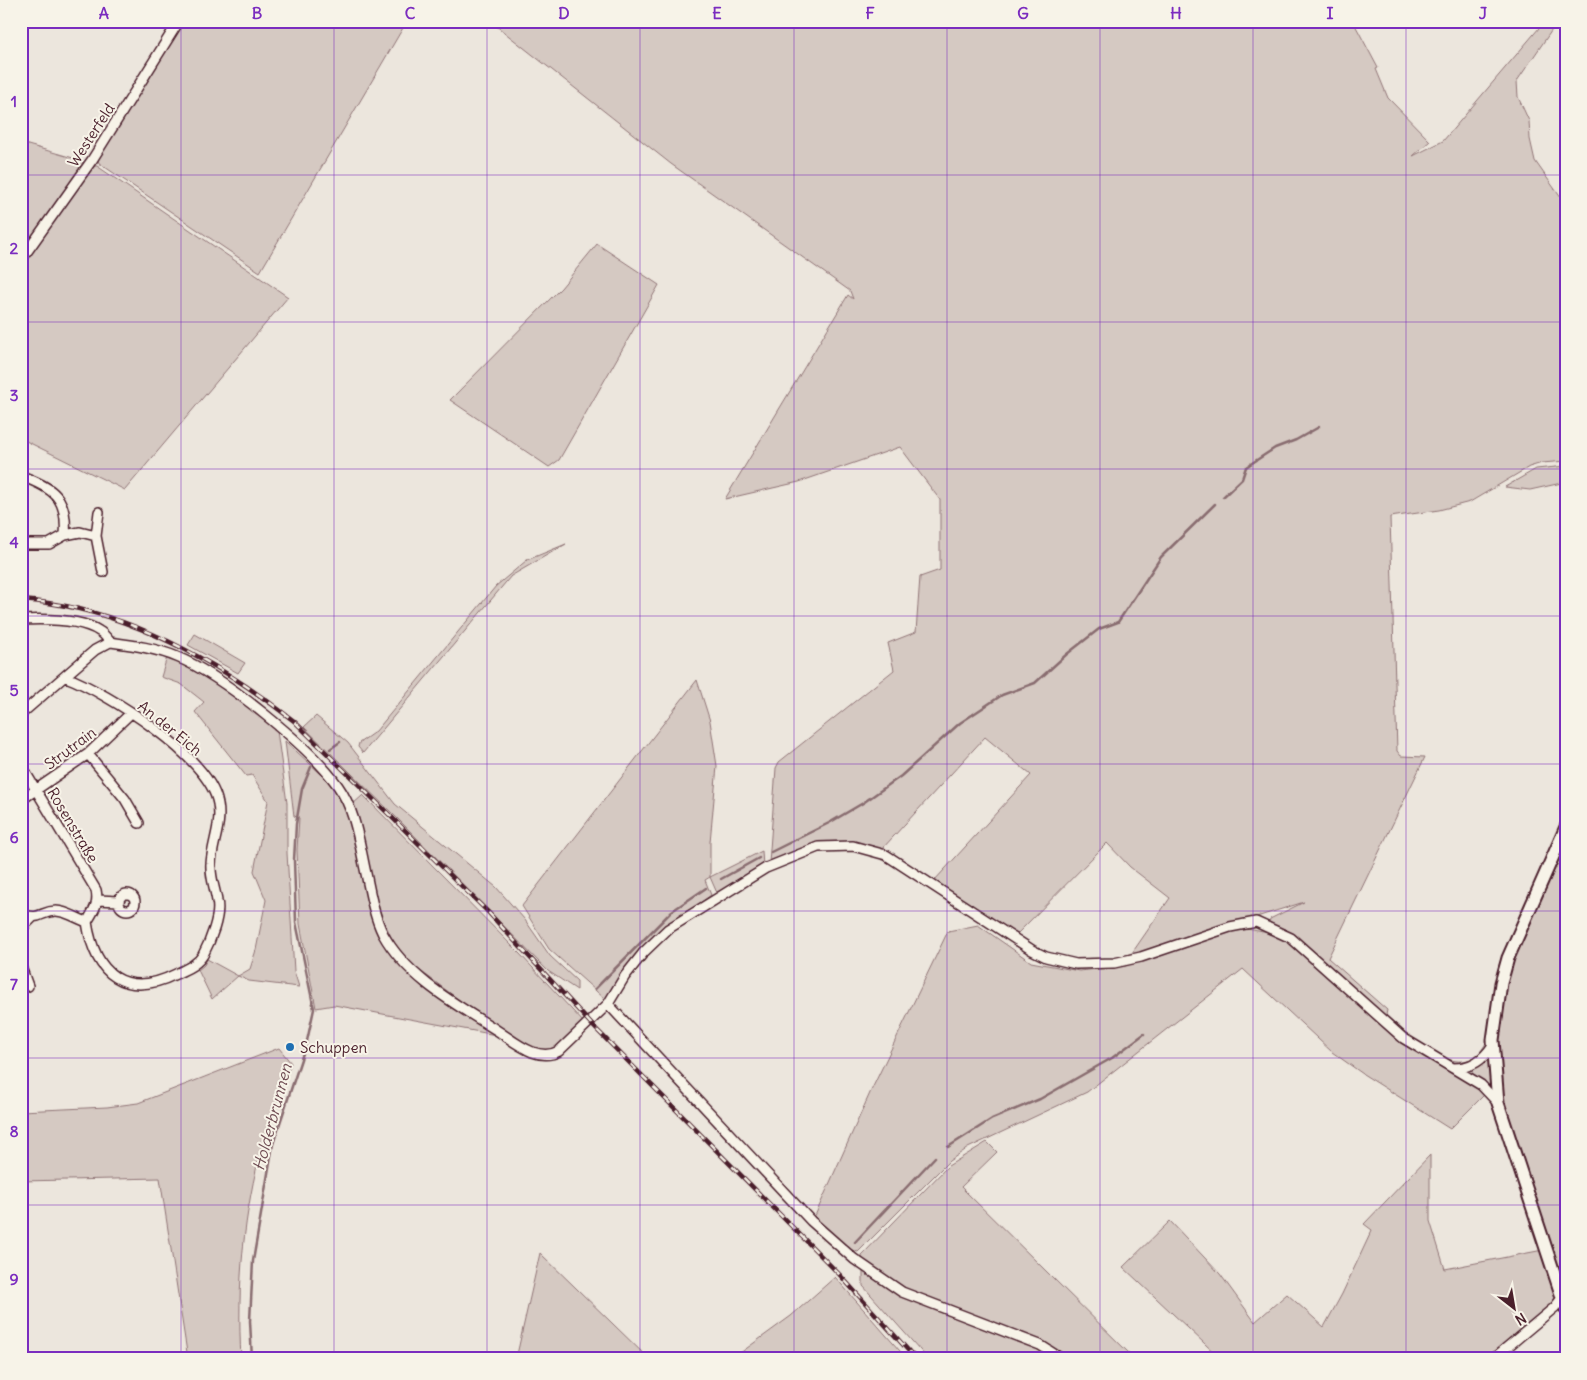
<svg xmlns="http://www.w3.org/2000/svg" width="1587" height="1380" viewBox="0 0 1587 1380" font-family="Delius,sans-serif">
	<rect width="100%" height="100%" fill="#ece6dd"/>
	<filter id="ink" filterUnits="userSpaceOnUse"><feTurbulence type="fractalNoise" baseFrequency=".02" numOctaves="2"/><feDisplacementMap in="SourceGraphic" scale="10" xChannelSelector="R" yChannelSelector="G"/><feConvolveMatrix kernelMatrix="1 2 1 2 8 2 1 2 1" color-interpolation-filters="sRGB"/></filter>
	<g filter="url(#ink)">
		<path fill="#d5c9c2" stroke="#907476" d="M181,21H407L260,272L99,163L97,156Z
			M490,21H1353L1378,68L1376,69L1388,98L1430,141L1413,156L1443,141L1545,21H1558L1517,81L1518,97L1529,121L1530,139L1535,161L1566,205V461L1542,463L1529,467L1470,502L1439,510L1390,517L1397,751L1401,756L1425,757L1328,958L1387,1010L1386,1015C1411,1037 1464,1090 1487,1041L1501,966L1566,813V820L1527,908L1487,1050C1479,1058 1470,1065 1457,1065C1432,1065 1296,946 1269,923L1270,919L1304,902L1130,957L1113,960L1132,953L1170,898L1130,867L1107,843L1014,937L934,881L1031,775L985,737L882,849L852,843L769,863L776,768L779,762L894,670L888,643L916,632L920,577L940,570V500L900,447L799,482L725,499L848,295L853,299L850,291L671,164Z
			M21,143L80,160L84,164L21,256Z
			M92,166H97L288,297L125,490L26,441L21,434V263Z
			M597,244L659,285L559,460L549,467L450,400L561,288Z
			M1566,466V482L1530,490L1505,487L1536,469Z
			M566,544L511,576L363,753L358,747L359,743L376,731L496,586L527,560Z
			M195,634L245,663L238,673L188,645Z
			M167,657L179,662L203,675L261,716L277,731L287,803V853L294,971L299,987L249,981L238,976L212,999L198,970L204,965L207,959L238,976L250,969L256,950L266,900L254,871L268,801L252,775L246,776L195,712L204,702L181,684L161,677Z
			M697,680L710,721L717,766L710,842V877L762,851L763,867L717,893L710,877L705,880L711,895L665,928L622,973L605,999L549,949L522,906Z
			M316,716L348,743L395,804L496,887L525,920L550,956L577,981V990L548,971L399,820L304,727Z
			M285,741L332,784L348,807L370,909L392,952L408,972L496,1035L334,1005L316,1008L300,924L297,850L299,818L294,816Z
			M363,795L519,953L585,1024C573,1034 558,1053 541,1053C525,1052 427,975 407,961C374,921 365,855 352,805Z
			M1566,836V1272L1562,1288L1498,1083L1497,1025L1508,973Z
			M978,925L1031,962L1079,971L1125,966L1228,931L1247,929L1274,934L1297,946L1384,1027L1410,1046L1486,1093L1450,1129L1363,1074L1332,1052L1243,969L1087,1092L968,1148L949,1161L858,1252L849,1249L814,1218L870,1093L948,931Z
			M279,1048L291,1063C282,1089 271,1116 263,1143C243,1213 237,1286 241,1359H188L160,1178L21,1181V1111L107,1107L138,1103Z
			M1490,1058L1492,1089L1466,1072Z
			M987,1142L997,1152L961,1187L1135,1359H1066L1048,1346L912,1294L862,1260V1255L948,1166Z
			M1430,1155V1221L1445,1269L1543,1250L1558,1294L1553,1304L1489,1359H1221L1123,1267L1170,1221L1220,1274L1255,1322L1287,1294L1324,1327L1342,1294L1372,1230L1364,1224Z
			M540,1253L649,1359H516Z
			M863,1268L887,1286L1040,1348L1056,1359H928L863,1286Z
			M835,1277L907,1359H732L791,1316Z"/>
		<g fill="none" stroke-linecap="round" stroke-linejoin="round">
			<path stroke="#896c6f" stroke-width="2.5" d="M1223,497L1242,479L1246,467L1275,448L1296,440L1319,427
				M330,749L340,742
				M771,852L829,823L863,803L901,776L960,723L1002,695L1035,683L1067,654L1099,629L1118,622L1161,557L1215,504
				M721,879L759,858
				M595,989L672,911L706,888
				M948,1147L992,1119L1040,1099L1112,1058L1144,1034
				M855,1242L935,1157
				M252,1359L250,1321L253,1261L273,1144L307,1041L314,1009L296,922L294,860L296,824L302,789L311,767"/>
			<defs>
				<path id="street" d="M21,260L92,160L179,21
					M21,476C54,488 68,498 65,535L49,544H21
					M65,535L80,532L96,536L103,572
					M96,536L99,512
					M21,620C42,619 81,619 99,631C103,633 107,638 110,642
					M21,714L95,650L110,642C132,645 156,648 177,657C222,675 310,747 338,786C355,810 359,841 365,869C370,891 373,914 383,934C407,978 457,1005 498,1031C515,1042 538,1063 559,1051L608,1004L625,976L644,952L668,929L766,868L818,847L853,846L886,855L1032,950L1046,957L1076,964L1114,963L1141,957L1230,927L1256,922L1291,938L1403,1038L1481,1085L1498,1103
					M88,754L125,799L139,823
					M21,765L96,890C99,904 94,910 87,922C95,975 126,999 176,974C186,969 197,965 203,955C210,942 221,915 217,901C215,888 210,877 211,864C212,843 222,825 218,804C210,757 108,693 66,677
					M21,800L88,754L131,713
					M119 902a8 8 0 1 1 16 0a8 8 0 1 1-16 0Z
					M98,900L119,901
					M21,914C42,921 40,911 56,911C66,911 78,919 87,922
					M21,929L32,918
					M21,967L28,986
					M608,1004L811,1221L854,1259L902,1292L1040,1345L1062,1359
					M1453,1068C1472,1068 1483,1060 1493,1045
					M1493,1359L1555,1307L1562,1298"/>
				<path id="secondary" d="M1566,827L1508,958L1501,983L1493,1040L1498,1103L1566,1309"/>
			</defs>
			<use href="#street" stroke="#4a1f2b" stroke-width="12"/>
			<use href="#secondary" stroke="#4a1f2b" stroke-width="15"/>
			<use href="#street" stroke="#f7f3e8" stroke-width="9"/>
			<use href="#secondary" stroke="#f7f3e8" stroke-width="11"/>
			<defs>
				<path id="rail" d="M21,600C123,607 216,660 294,721L488,912L593,1026L839,1274L916,1359"/>
			</defs>
			<use href="#rail" stroke="#4a1f2b" stroke-width="4.5"/>
			<use href="#rail" stroke="#f7f3e8" stroke-width="2.5" stroke-dasharray="8" stroke-linecap="butt"/>
		</g>
	</g>
	<path fill="none" stroke="#7b2cbf" stroke-width="1" stroke-opacity="0.55" d="M181,21V1359M334,21V1359M487,21V1359M640,21V1359M794,21V1359M947,21V1359M1100,21V1359M1253,21V1359M1406,21V1359M21,175H1566M21,322H1566M21,469H1566M21,616H1566M21,764H1566M21,911H1566M21,1058H1566M21,1205H1566"/>
	<circle fill="#1f6fb2" stroke="#f7f3e8" stroke-width="2" cx="290" cy="1047" r="5"/>
	<g text-anchor="middle" dominant-baseline="central" stroke-width="4" stroke-linejoin="round" paint-order="stroke">
		<g font-size="15" fill="#4a1f2b" stroke="#f7f3e8">
			<text transform="translate(91 135) rotate(-57)">Westerfeld</text>
			<text transform="translate(170 728) rotate(39)">An der Eich</text>
			<text transform="translate(70 748) rotate(-37)">Strutrain</text>
			<text transform="translate(73 825) rotate(59)">Rosenstraße</text>
		</g>
		<g font-size="15" fill="#4a1f2b" stroke="#f7f3e8" text-anchor="start">
			<text x="300" y="1047">Schuppen</text>
		</g>
		<g font-size="16" font-style="italic" fill="#6f4c53" stroke="#f7f3e8">
			<text transform="translate(272 1117) rotate(-75)">Holderbrunnen</text>
		</g>
	</g>
	<rect width="1587" height="1380" fill="none" stroke="#f7f3e8" stroke-width="55"/>
	<g transform="translate(1514 1308) rotate(149)" stroke="#f7f3e8" stroke-width="4" paint-order="stroke">
	<path d="M0-4L9 19L0 12L-9 19Z" fill="#4a1f2b"/>
	<text y="-8" font-size="14" font-weight="bold" text-anchor="middle" fill="#4a1f2b">N</text>
	</g>
	<rect x="28" y="28" width="1532" height="1324" fill="none" stroke="#7b2cbf" stroke-width="2"/>
	<g font-size="16" text-anchor="middle" font-weight="bold" fill="#7b2cbf">
		<text x="104" y="19">A</text>
		<text x="257" y="19">B</text>
		<text x="410" y="19">C</text>
		<text x="564" y="19">D</text>
		<text x="717" y="19">E</text>
		<text x="870" y="19">F</text>
		<text x="1023" y="19">G</text>
		<text x="1176" y="19">H</text>
		<text x="1330" y="19">I</text>
		<text x="1483" y="19">J</text>
		<text x="14" y="107">1</text>
		<text x="14" y="254">2</text>
		<text x="14" y="401">3</text>
		<text x="14" y="548">4</text>
		<text x="14" y="696">5</text>
		<text x="14" y="843">6</text>
		<text x="14" y="990">7</text>
		<text x="14" y="1137">8</text>
		<text x="14" y="1285">9</text>
	</g>
</svg>
